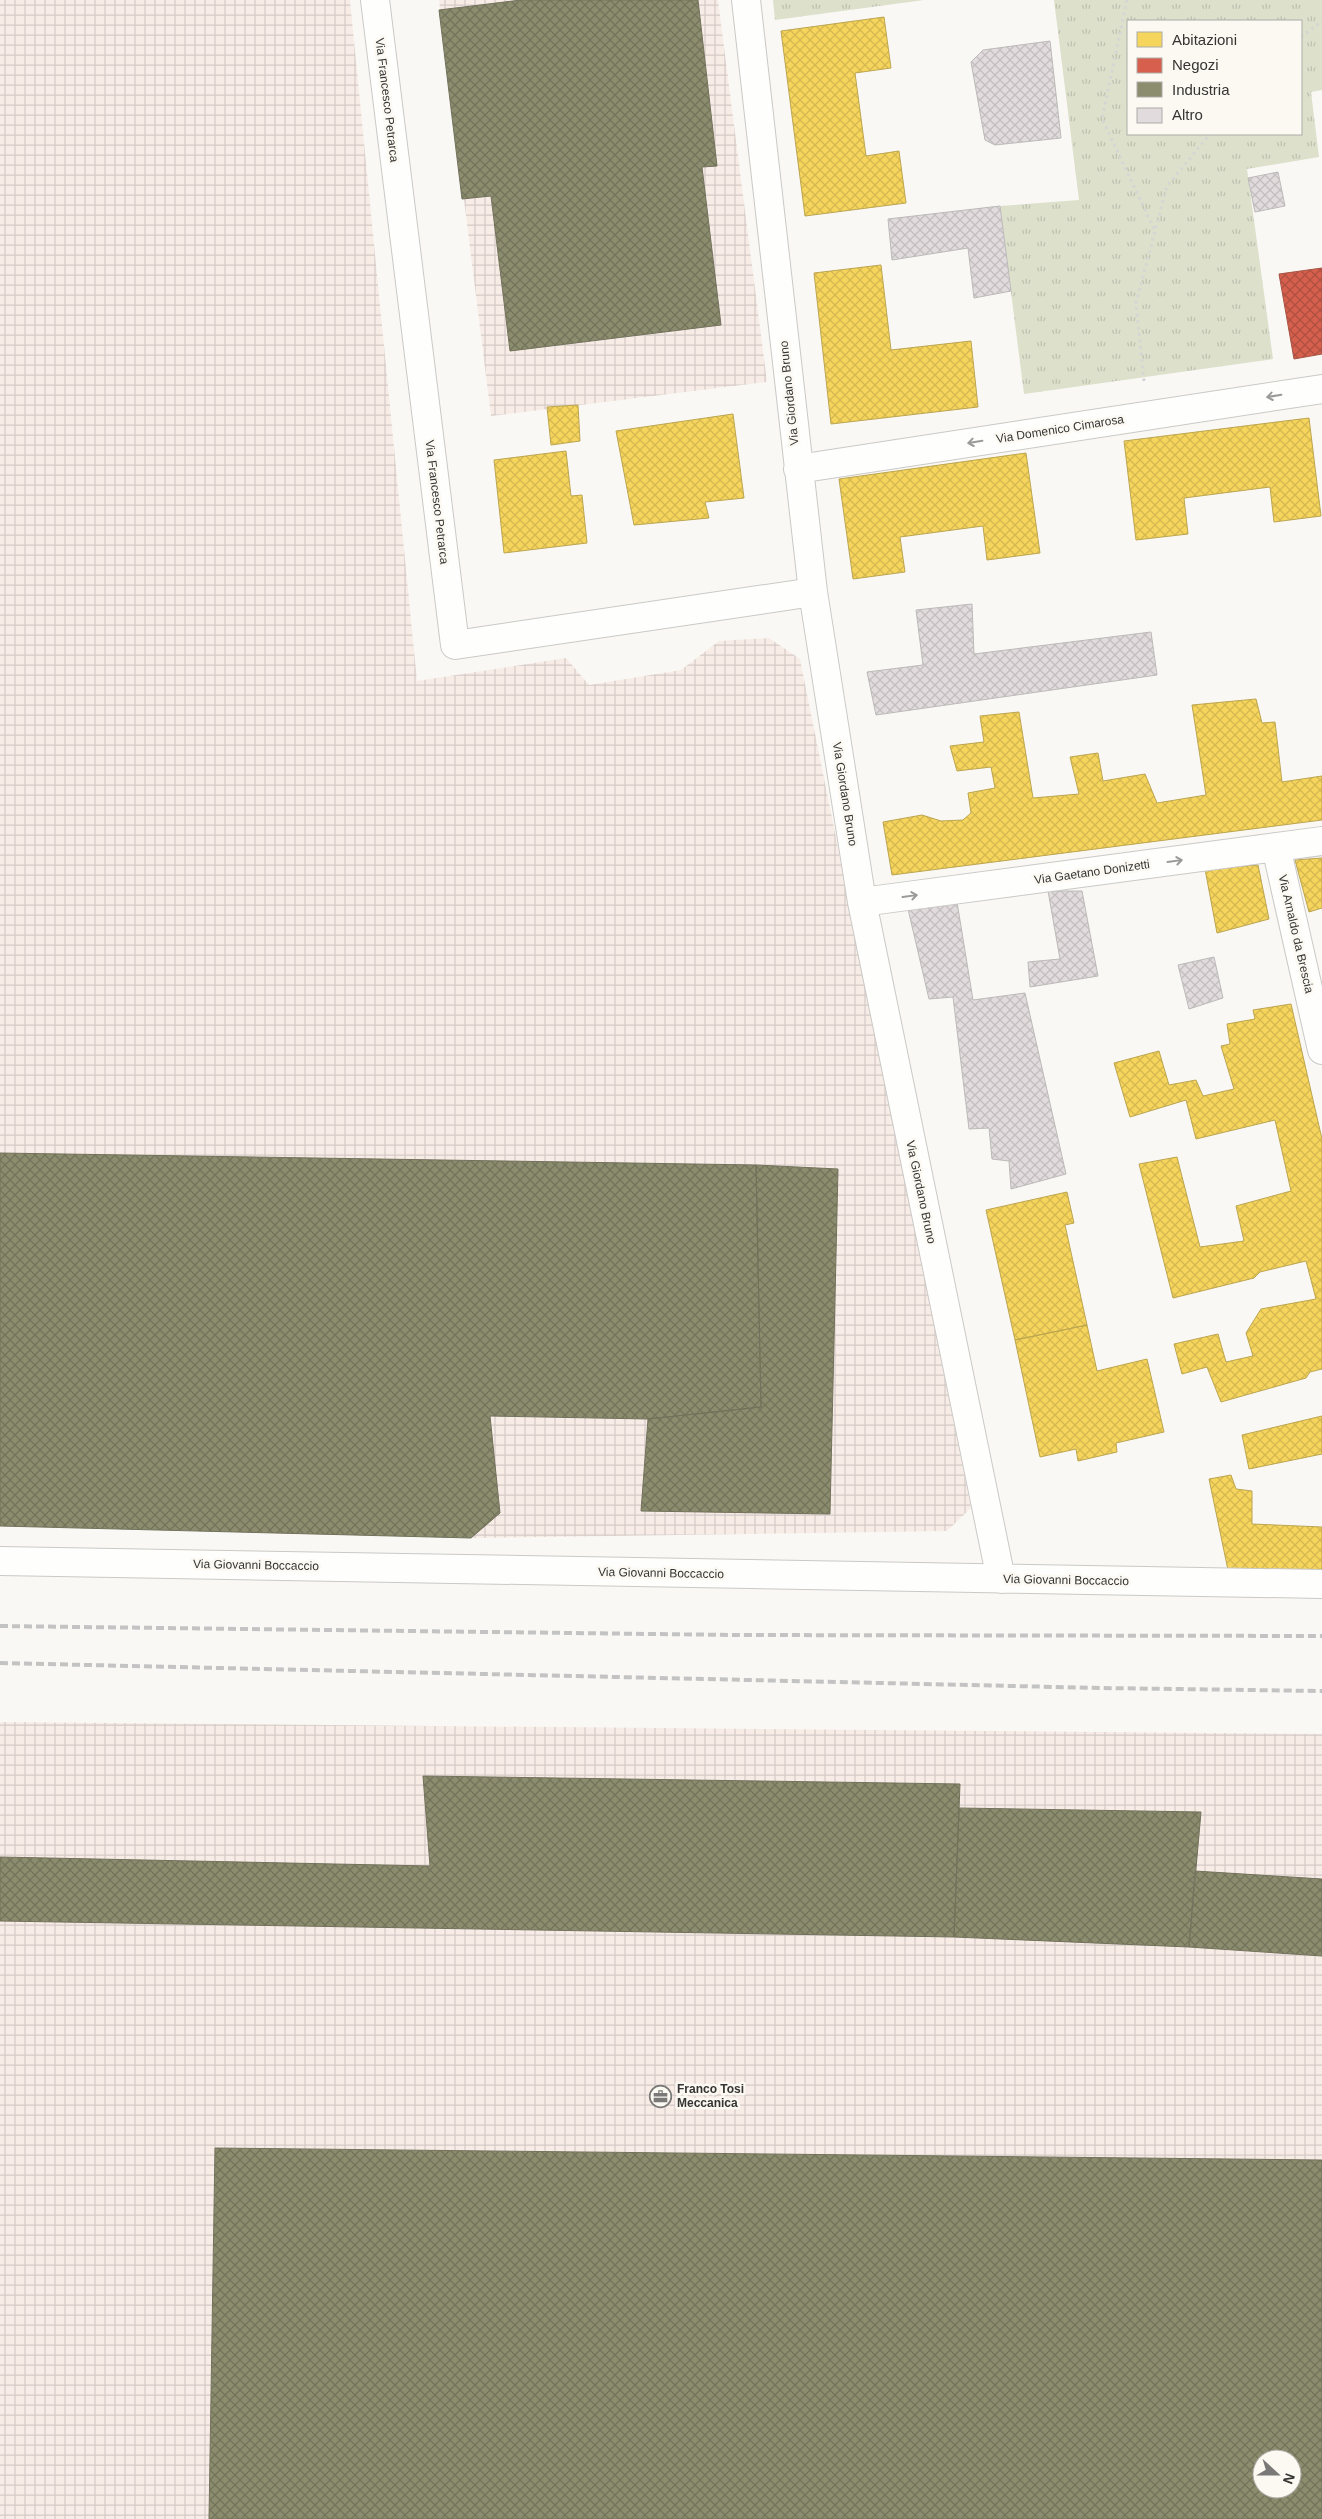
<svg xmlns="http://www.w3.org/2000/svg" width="1322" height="2519" viewBox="0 0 1322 2519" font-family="Helvetica,sans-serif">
	<defs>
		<pattern id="industrial-grid" width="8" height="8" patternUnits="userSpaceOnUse" patternTransform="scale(1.25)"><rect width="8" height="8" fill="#f8ece6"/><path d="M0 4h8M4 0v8" fill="none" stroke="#d5cbc6"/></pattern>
		<pattern id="park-tufts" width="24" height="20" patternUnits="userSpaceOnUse" patternTransform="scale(1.25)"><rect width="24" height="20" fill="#dde0cb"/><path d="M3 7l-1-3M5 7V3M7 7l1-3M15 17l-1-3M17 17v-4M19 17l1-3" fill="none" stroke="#bec1af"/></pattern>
		<pattern id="homes-cross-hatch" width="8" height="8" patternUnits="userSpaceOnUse" patternTransform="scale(1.25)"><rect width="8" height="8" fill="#f6d55c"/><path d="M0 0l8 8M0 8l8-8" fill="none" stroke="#d4b750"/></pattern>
		<pattern id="shops-cross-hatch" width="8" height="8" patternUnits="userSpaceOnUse" patternTransform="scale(1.25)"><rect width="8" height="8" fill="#d6604d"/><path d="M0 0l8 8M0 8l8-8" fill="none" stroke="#ae5041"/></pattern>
		<pattern id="industry-cross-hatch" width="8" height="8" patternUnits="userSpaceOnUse" patternTransform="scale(1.25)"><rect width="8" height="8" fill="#8c8c6e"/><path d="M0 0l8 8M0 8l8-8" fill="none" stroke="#73735b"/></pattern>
		<pattern id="building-cross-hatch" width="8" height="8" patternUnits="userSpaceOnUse" patternTransform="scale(1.25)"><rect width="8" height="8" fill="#e2dbdd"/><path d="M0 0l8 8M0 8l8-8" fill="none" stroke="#c2bdbe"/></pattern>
	</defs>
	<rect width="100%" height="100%" fill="#f9f8f4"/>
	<path fill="url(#industrial-grid)" fill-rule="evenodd" d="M0,0H350L417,681L566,658L589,685L681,670L719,641L769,638L800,659L971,1508L947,1531L471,1538L0,1526Z
		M439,0H718L767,382L491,416Z
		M0,1722L1322,1734V2519H0ZM1262,2459H1292V2489H1262Z"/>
	<path fill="url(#park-tufts)" fill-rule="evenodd" d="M773,0H924L775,20Z
		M1054,0H1322V90L1311,92L1319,157L1247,169L1273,359L1024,394L1000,206L1079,200ZM1128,21H1301V134H1128Z"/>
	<path fill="url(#homes-cross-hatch)" stroke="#bca550" d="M884,17L891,68L855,73L866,156L899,151L906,203L805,216L781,31Z
		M881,265L891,350L971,341L978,407L831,424L814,273Z
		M578,405L580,441L551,445L547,407Z
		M733,414L744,498L705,502L709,518L634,525L616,431Z
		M1309,418L1321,516L1274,522L1270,487L1184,498L1188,534L1136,540L1124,441Z
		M566,451L571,496L582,495L587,543L504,553L494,460Z
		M1026,453L1040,553L987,560L983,526L900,537L905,572L853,579L839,479Z
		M1256,699L1262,723L1275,722L1282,782L1322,776V820L892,875L883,822L922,815L941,821L963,820L971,813L968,793L995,788L991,767L957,771L950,746L984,742L980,716L1019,712L1033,798L1079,794L1070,757L1098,753L1103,781L1145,774L1157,803L1206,795L1192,705Z
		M1322,858V908L1309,912L1295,860Z
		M1258,865L1269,919L1217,933L1205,869Z
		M1291,1004L1322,1139V1369L1310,1372L1306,1378L1221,1402L1207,1367L1182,1374L1174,1344L1218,1334L1226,1362L1253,1356L1246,1333L1261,1309L1316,1299L1306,1261L1260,1272L1254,1278L1173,1298L1139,1164L1177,1157L1200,1247L1244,1241L1236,1206L1291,1191L1275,1120L1196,1139L1186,1100L1130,1117L1114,1063L1159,1051L1169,1085L1196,1080L1203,1096L1234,1089L1221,1046L1230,1044L1227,1024L1255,1019L1253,1010Z
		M1067,1192L1074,1223L1065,1225L1087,1325L1015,1340L986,1210Z
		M1087,1325L1097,1371L1147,1359L1164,1432L1116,1443L1117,1452L1078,1461L1076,1449L1040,1457L1015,1340Z
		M1322,1416V1454L1249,1469L1242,1435Z
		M1231,1475L1236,1489L1252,1491V1524L1322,1527V1572L1228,1570L1209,1479Z"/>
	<path fill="url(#shops-cross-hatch)" stroke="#a65345" d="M1322,268V354L1294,359L1279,274Z"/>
	<path fill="url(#industry-cross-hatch)" stroke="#72725c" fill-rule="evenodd" d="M521,0H698L717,166L702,167L721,325L510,351L491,196L462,199L439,10Z
		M0,1153L756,1165L761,1407L648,1419L490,1416L500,1513L471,1538L0,1526Z
		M756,1165L838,1169L830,1514L641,1511L648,1419L761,1407Z
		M423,1776L960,1784L954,1937L0,1921V1857L430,1866Z
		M959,1808L1201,1812L1189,1947L954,1937Z
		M1195,1871L1322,1879V1956L1189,1947Z
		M215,2148L1322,2160V2519H209ZM1262,2459H1292V2489H1262Z"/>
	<path fill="url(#building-cross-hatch)" stroke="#bcbab9" d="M1050,41L1061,138L995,145L985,140L971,62L983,50Z
		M1278,172L1285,206L1255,212L1248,178Z
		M1000,206L1011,291L974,298L968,248L892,260L888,219Z
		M972,604L974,654L1151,632L1157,675L876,715L867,672L923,665L916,610Z
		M1048,891H1082L1098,976L1030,987L1028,962L1060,959Z
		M957,902L973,1000L1025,993L1066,1174L1011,1189L1009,1161L992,1159L989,1128L969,1129L953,997L929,999L908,909Z
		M1214,957L1223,998L1189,1009L1178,965Z"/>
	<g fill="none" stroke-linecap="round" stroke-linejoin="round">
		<defs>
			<path id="minor" d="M375,0L455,645L813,592
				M746,0L813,592L862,902L1001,1579
				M798,469L1322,389
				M1276,847L1322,1050
				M862,902L1322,841
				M0,1561L1322,1584"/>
		</defs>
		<use href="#minor" stroke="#cac9c6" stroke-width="30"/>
		<path stroke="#d5d5d4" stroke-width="3" stroke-dasharray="2.5 4" stroke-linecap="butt" d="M1127,0L1102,119L1155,231
			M1301,37L1322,21
			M1144,381L1136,303L1167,186L1210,134"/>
		<use href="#minor" stroke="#fefefd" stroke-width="28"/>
		<path stroke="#c3c3c3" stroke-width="4" stroke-dasharray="8 4" stroke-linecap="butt" d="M0,1626L735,1635L1322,1636
			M0,1663L1101,1688L1322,1691"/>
	</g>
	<defs><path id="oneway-shaft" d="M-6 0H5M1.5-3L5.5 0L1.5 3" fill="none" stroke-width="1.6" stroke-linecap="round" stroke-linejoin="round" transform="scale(1.25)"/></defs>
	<g stroke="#9a9a98">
		<use href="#oneway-shaft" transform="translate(1274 396) rotate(171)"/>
		<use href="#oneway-shaft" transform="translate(975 442) rotate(171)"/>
		<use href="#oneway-shaft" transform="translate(1175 861) rotate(-8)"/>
		<use href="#oneway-shaft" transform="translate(910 896) rotate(-8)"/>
	</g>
	<defs>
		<symbol id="office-ring" viewBox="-11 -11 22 22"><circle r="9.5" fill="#fbf9f2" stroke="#7a7977" stroke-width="1.5"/><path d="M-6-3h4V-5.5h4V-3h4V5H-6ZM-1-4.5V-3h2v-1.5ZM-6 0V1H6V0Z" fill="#7a7977"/></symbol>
	</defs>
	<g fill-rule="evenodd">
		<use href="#office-ring" x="648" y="2084" width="25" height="25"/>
	</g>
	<g text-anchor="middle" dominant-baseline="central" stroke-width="5" stroke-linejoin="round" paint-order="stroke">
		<g font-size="12" fill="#363533" stroke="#fbf9f2">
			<text transform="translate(387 100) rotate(83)">Via Francesco Petrarca</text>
			<text transform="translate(789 393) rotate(-96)">Via Giordano Bruno</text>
			<text transform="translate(1060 429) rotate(-9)">Via Domenico Cimarosa</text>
			<text transform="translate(437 502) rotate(83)">Via Francesco Petrarca</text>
			<text transform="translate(845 794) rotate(81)">Via Giordano Bruno</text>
			<text transform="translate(1092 872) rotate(-8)">Via Gaetano Donizetti</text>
			<text transform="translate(1296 934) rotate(77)">Via Arnaldo da Brescia</text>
			<text transform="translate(921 1192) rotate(78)">Via Giordano Bruno</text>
			<text transform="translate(256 1565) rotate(1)">Via Giovanni Boccaccio</text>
			<text transform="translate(661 1573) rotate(1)">Via Giovanni Boccaccio</text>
			<text transform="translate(1066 1580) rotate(1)">Via Giovanni Boccaccio</text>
		</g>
		<g font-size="12" font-weight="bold" fill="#363533" stroke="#fbf9f2" text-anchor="start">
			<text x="677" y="2089">Franco Tosi<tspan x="677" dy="14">Meccanica</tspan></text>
		</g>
	</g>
	<rect x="1127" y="20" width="175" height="115" fill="#fbf9f2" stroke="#acaba6"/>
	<rect x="1137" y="32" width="25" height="15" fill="#f6d55c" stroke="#acaba6"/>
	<text x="1172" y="45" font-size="15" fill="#363533">Abitazioni</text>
	<rect x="1137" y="58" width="25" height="15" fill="#d6604d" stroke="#acaba6"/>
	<text x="1172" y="70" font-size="15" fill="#363533">Negozi</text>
	<rect x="1137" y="82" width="25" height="15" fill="#8c8c6e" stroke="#acaba6"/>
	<text x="1172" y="95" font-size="15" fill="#363533">Industria</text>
	<rect x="1137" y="108" width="25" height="15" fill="#e2dbdd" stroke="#acaba6"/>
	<text x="1172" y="120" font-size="15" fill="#363533">Altro</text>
	<g transform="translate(1277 2474) rotate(111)"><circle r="24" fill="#fbf9f2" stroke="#acaba6"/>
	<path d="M0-4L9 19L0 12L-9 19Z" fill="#7a7977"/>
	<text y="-8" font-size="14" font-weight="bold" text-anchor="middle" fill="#363533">N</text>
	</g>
</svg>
